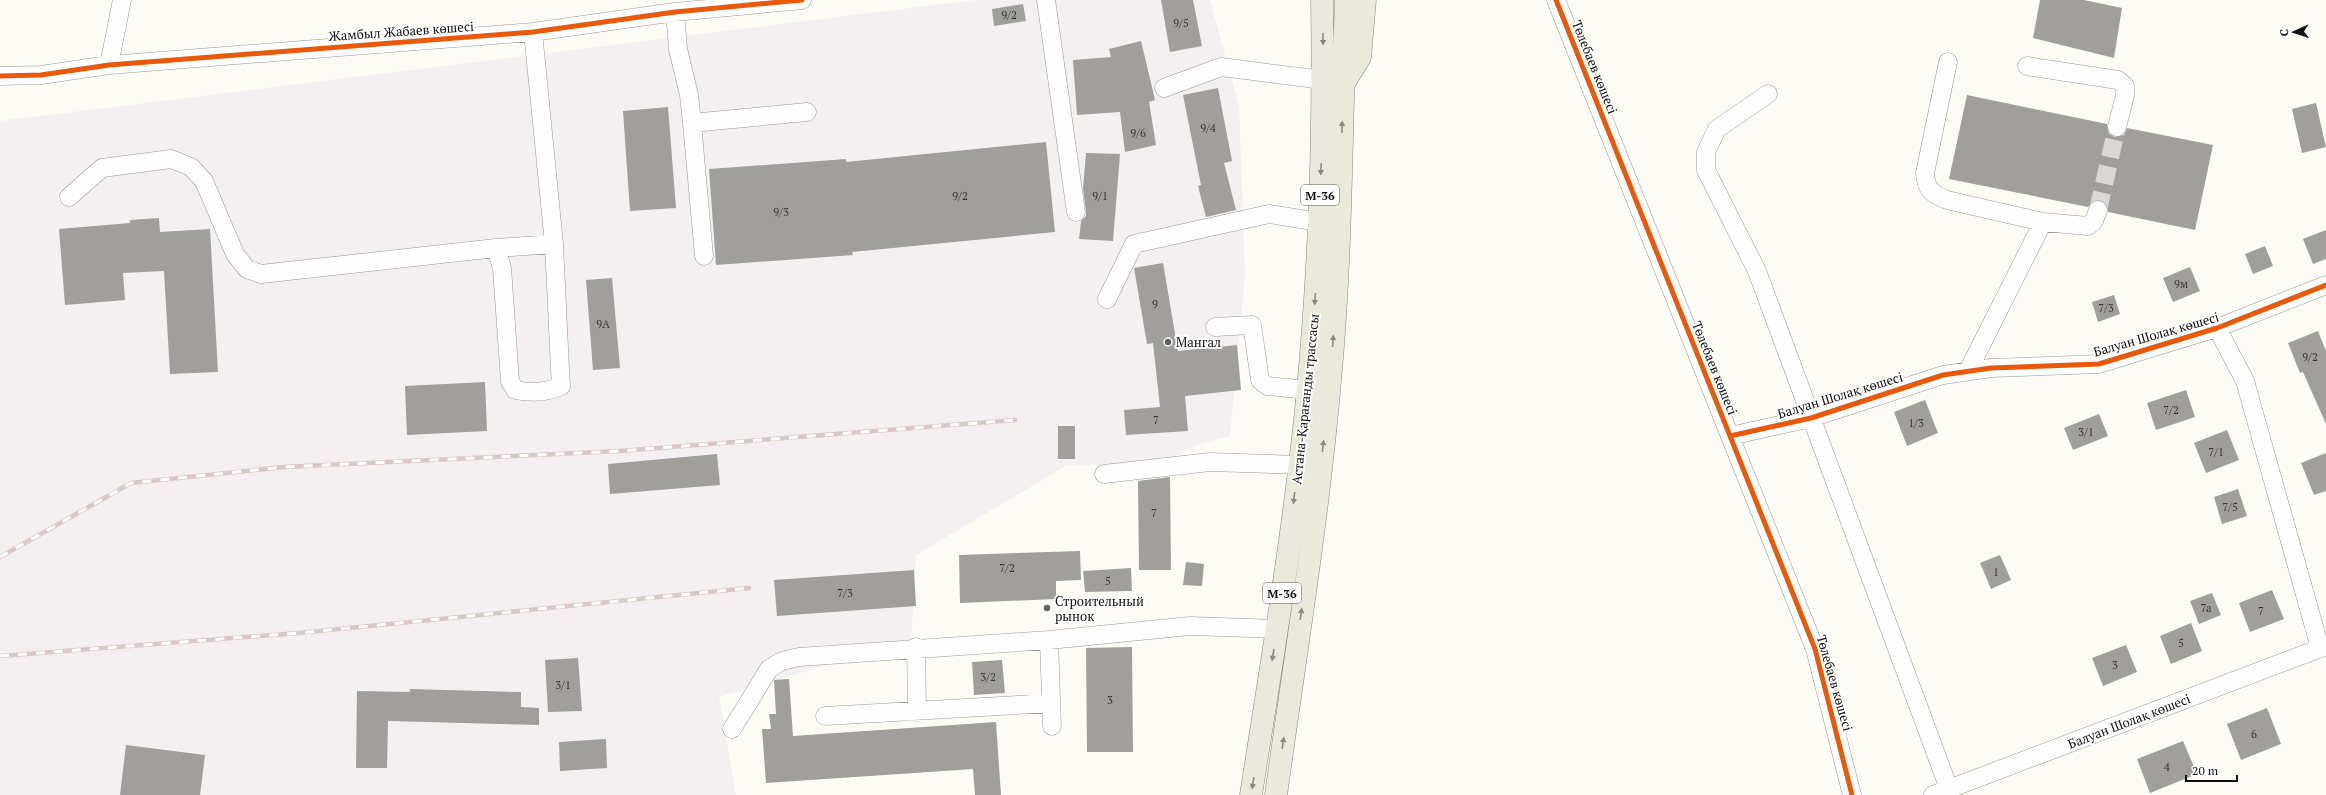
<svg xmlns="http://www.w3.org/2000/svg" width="2326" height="795" viewBox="0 0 2326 795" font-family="'PT Serif',serif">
	<rect width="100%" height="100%" fill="#fcfbf6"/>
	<path fill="#f4eff1" d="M976,0H1210L1239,106L1245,276L1230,436L1202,443L1154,466L1067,465L916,555L911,640L719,697L736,795H0V121Z"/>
	<path fill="#a09f9b" d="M1161,0H1193L1202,46L1170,52Z
		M2040,0H2084L2122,8L2114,58L2033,38Z
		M1023,4L1026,21L994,26L992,9Z
		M1141,41L1155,100L1149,102L1156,145L1125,152L1120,112L1077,115L1073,60L1111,57L1109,49Z
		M1218,88L1232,161L1224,163L1236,210L1206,217L1198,186L1201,185L1183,95Z
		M1967,95L2107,124L2109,134L2115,137L2124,135L2127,128L2213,145L2195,230L2108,212L2106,204L2101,200L2092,202L2088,207L1949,179Z
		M2316,103L2326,147L2302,153L2292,109Z
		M668,107L676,208L630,211L623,111Z
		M1046,142L1055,232L852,252L853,255L716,265L709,169L846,159V162Z
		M1086,153L1120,154L1113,241L1079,239L1081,221L1086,216V211L1083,189Z
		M159,218L160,232L210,229L218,372L170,374L164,271L123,273L125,300L65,305L59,229L130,223V220Z
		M2326,230V259L2313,264L2303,239Z
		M2265,246L2273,266L2253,274L2245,254Z
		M1163,263L1178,351L1237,345L1241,390L1185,396L1188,431L1126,435L1124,410L1160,407L1153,343L1147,344L1134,268Z
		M2190,267L2200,291L2173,302L2163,278Z
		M612,278L620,368L593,370L586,280Z
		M2114,295L2120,314L2098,322L2092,302Z
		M2318,331L2326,351V424L2303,372L2300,373L2288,343Z
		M485,382L487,431L407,435L405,386Z
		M2186,390L2195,417L2156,430L2147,403Z
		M1925,400L1938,433L1907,446L1894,412Z
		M2099,414L2108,436L2073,450L2064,428Z
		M1058,426H1075V459H1058Z
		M2227,430L2239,460L2206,473L2194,443Z
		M2326,453V491L2314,495L2301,463Z
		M717,454L720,485L610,494L608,464Z
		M1170,477L1171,570H1139L1138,481Z
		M2238,489L2247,516L2222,524L2214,497Z
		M1080,551L1081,580L1056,581V599L960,603L959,555Z
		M2000,555L2011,580L1991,589L1980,563Z
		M1186,562L1204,564L1202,586L1183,585Z
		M1131,568L1132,591L1085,592L1083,571Z
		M914,570L916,606L777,616L774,580Z
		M2272,590L2284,619L2250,632L2239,603Z
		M2212,593L2221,615L2199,624L2190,601Z
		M2191,623L2202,651L2171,664L2160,636Z
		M2126,645L2137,672L2103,686L2092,658Z
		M1132,647L1133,752H1087L1086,648Z
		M578,658L582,711L548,712L545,660Z
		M1002,660L1005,693L974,695L972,662Z
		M789,679L793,736L996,722L1001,795H975L973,769L766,783L762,729H771L769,714H776L774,680Z
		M410,689L521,692V707L539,708V725L388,721L387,768H356L357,691L410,692Z
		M2267,708L2281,744L2241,760L2227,724Z
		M606,739L607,768L560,771L559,742Z
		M2183,741L2197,774L2150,793L2137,759Z
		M126,745L205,755L200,795H120Z"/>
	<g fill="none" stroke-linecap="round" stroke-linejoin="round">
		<path stroke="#d9d8d4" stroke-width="18" stroke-dasharray="18 9" stroke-linecap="butt" d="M2098,210L2117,127"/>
		<defs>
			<path id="minor" d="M1046,0L1076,212
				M1556,0L1815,649L1852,795
				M675,12L678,49L689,95L692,123L704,256
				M1948,62L1925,173C1926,190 1932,194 1947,200L2043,222
				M109,65L122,0
				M2027,66L2118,80L2125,86V95L2117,127
				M0,76L41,75L109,65L533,32L675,12L802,0
				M1164,88L1221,67L1323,80
				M1768,94L1717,129L1706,152V170L1757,271L1949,789
				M692,123L807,112
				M69,197L102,168L171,159L191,167L204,181L235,254L247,269L261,274L496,248L502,268L510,381L515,390C531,393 546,393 561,386L560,369L554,244L533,32
				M496,248L554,244
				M1107,299L1134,244L1269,214L1319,222
				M1215,327L1252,325L1260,380L1267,386L1308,390
				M2217,328L2245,381L2320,648
				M1968,371L2043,222L2088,226L2094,221L2098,210
				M1730,436L1811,418L1943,375L1991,368L2099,364L2217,328L2326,285
				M1104,474L1210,462L1298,465
				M1049,640L1052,726
				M916,647L917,712
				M825,716L1051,703
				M732,729L769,669L782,661L799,657L1049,640L1190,626L1277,629
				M1933,795L2326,646"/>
			<path id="major" d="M1344,83L1360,57L1365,0
				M1251,795C1272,660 1295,525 1308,389C1320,260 1324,130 1322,0
				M1276,795C1295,657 1318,520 1330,381C1342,254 1341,127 1346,0"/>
		</defs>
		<use href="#minor" stroke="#969694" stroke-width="19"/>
		<use href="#major" stroke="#848381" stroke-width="23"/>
		<use href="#minor" stroke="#fffefe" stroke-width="18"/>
		<use href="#major" stroke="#ebe9dc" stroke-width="22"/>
		<defs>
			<path id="rail" d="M0,557L131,483L284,467L620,451L1015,420
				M0,656L299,633L749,588"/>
		</defs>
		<use href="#rail" stroke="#d7c9c7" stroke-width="4.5"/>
		<use href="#rail" stroke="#fff" stroke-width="3" stroke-dasharray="9" stroke-linecap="butt"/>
		<defs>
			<path id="cycleway" d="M1556,0L1815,649L1852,795
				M0,76L41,75L109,65L533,32L675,12L802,0
				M1730,436L1811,418L1943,375L1991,368L2099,364L2217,328L2326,285"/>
		</defs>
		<use href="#cycleway" stroke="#fff" stroke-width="8"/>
		<use href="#cycleway" stroke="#e8590c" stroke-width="5"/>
	</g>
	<defs><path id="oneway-solid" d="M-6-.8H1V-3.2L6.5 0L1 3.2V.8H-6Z"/></defs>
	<g fill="#888780">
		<use href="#oneway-solid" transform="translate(1323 39) rotate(89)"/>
		<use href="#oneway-solid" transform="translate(1342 127) rotate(-89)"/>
		<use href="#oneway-solid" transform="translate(1321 169) rotate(92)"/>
		<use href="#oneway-solid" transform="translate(1315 299) rotate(94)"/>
		<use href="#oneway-solid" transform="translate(1333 341) rotate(-86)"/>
		<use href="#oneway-solid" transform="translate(1323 446) rotate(-84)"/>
		<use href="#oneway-solid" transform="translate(1294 498) rotate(97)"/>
		<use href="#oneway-solid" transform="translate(1301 614) rotate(-82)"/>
		<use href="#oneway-solid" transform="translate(1273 655) rotate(99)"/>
		<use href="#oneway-solid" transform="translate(1283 743) rotate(-82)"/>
		<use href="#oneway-solid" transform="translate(1253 783) rotate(99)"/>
	</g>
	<g fill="#636260" stroke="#fff" stroke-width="1.5">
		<circle cx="1168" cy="342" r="4"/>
		<circle cx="1047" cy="608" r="4"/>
	</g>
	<g text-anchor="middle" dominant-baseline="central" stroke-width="4" stroke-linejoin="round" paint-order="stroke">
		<g font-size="11" fill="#343433">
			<text x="1009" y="15">9/2</text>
			<text x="1181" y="23">9/5</text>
			<text x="1208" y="128">9/4</text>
			<text x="1138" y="133">9/6</text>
			<text x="960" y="196">9/2</text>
			<text x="1100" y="196">9/1</text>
			<text x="781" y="212">9/3</text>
			<text x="2181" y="284">9м</text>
			<text x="1155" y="304">9</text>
			<text x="2106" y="308">7/3</text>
			<text x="603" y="324">9А</text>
			<text x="2310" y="357">9/2</text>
			<text x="2171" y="410">7/2</text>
			<text x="1156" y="420">7</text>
			<text x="1916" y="423">1/3</text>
			<text x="2086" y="432">3/1</text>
			<text x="2216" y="452">7/1</text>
			<text x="2230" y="507">7/5</text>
			<text x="1154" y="513">7</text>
			<text x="1007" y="568">7/2</text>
			<text x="1996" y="572">1</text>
			<text x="1108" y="581">5</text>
			<text x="845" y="593">7/3</text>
			<text x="2206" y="608">7а</text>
			<text x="2261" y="611">7</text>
			<text x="2181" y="643">5</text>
			<text x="2115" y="665">3</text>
			<text x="988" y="677">3/2</text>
			<text x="563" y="685">3/1</text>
			<text x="1110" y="700">3</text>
			<text x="2254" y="734">6</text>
			<text x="2167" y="767">4</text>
		</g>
		<g fill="#fff" stroke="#585858" stroke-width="1">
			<rect x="1301" y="185" width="38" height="20" rx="3"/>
			<rect x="1263" y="583" width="38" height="20" rx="3"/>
		</g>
		<g font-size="12" font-weight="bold" fill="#101010">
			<text x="1320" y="195">M-36</text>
			<text x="1282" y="593">M-36</text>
		</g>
		<g font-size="13" fill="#101010" stroke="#fff">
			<text transform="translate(401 31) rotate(-4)">Жамбыл Жабаев көшесі</text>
			<text transform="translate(1595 67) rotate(68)">Төлебаев көшесі</text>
			<text transform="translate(2156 334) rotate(-16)">Балуан Шолақ көшесі</text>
			<text transform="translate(1715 368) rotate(68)">Төлебаев көшесі</text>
			<text transform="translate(1840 395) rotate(-17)">Балуан Шолақ көшесі</text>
			<text transform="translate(1305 399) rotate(-84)">Астана-Қарағанды трассасы</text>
			<text transform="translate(1835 683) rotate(74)">Төлебаев көшесі</text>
			<text transform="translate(2129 721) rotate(-21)">Балуан Шолақ көшесі</text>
		</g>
		<g font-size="13" fill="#101010" stroke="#fff" text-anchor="start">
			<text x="1176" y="342">Мангал</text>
			<text x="1055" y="601">Строительный<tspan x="1055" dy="15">рынок</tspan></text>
		</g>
	</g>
	<g transform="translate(2294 32) rotate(267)" stroke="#ffffff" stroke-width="3" paint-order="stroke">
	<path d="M0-3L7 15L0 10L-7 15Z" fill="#101010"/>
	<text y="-6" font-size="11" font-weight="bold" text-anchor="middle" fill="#101010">С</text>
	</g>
	<path d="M2186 775v6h51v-6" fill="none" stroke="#101010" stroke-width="2"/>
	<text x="2192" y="775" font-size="12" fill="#101010" stroke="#ffffff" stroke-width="3" paint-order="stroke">20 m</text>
</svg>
